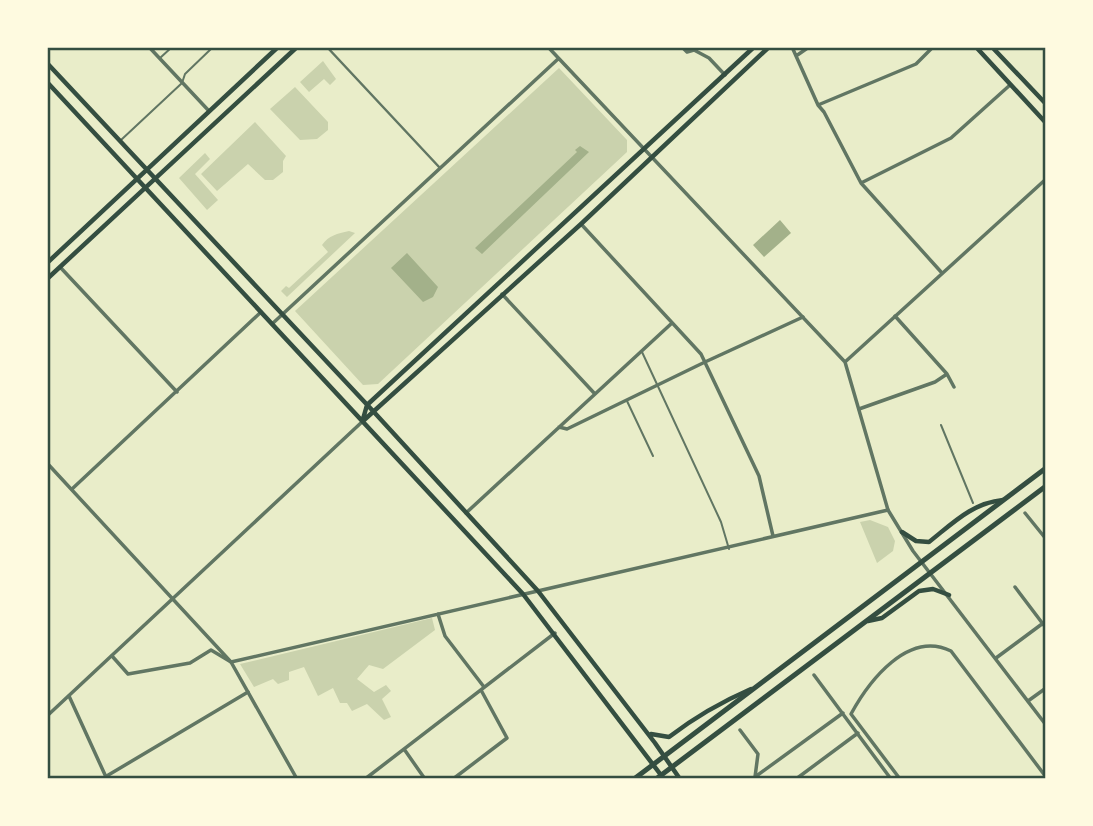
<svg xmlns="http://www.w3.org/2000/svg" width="1093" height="826" viewBox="0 0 1093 826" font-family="'Space Grotesk',sans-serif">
	<rect width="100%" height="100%" fill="#e9edc9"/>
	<path fill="#cad2ad" d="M323,61L336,79L330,85L324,79L309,92L300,82Z
		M559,68L627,140V152L378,384L363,385L295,311Z
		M295,87L328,122V130L317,139L300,140L270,109Z
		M255,122L286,156L283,161V172L273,180H265L248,164L217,191L201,174Z
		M205,153L210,159L195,174L218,200L207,210L179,178Z
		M349,231L355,233L287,297L281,291L286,286L289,288L328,252L322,245C329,235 337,234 349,231Z
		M870,520L888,527L895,541L893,551L877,563L860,522Z
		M432,618L435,630L383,669L369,665L357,679L374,692L386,685L391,691L382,699L391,717L384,720L367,704L352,711L347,703H340L333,688L318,696L304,667L289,672V680L278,684L273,679L254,687L240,664Z"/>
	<path fill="#a3b18a" d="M580,146L589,152L482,254L475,248L577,152L575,150Z
		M780,220L791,233L764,257L753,245Z
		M407,253L438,287L433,297L423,302L391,268Z"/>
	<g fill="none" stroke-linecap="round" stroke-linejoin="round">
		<path stroke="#617663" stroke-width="2" d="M160,58L172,47
			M121,140L182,83L185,74L213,47
			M642,352L721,522L729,549
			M627,401L653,456
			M941,425L973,503"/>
		<path stroke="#617663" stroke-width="2.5" d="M327,47L440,168"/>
		<path stroke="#617663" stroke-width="3.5" d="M149,47L209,111
			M682,47L687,52L694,50L709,58L725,75
			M792,47L818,105L824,112L861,183L942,273
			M796,56L809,47
			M818,105L916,64L933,47
			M861,183L951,138L1010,85
			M581,224L701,354L759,476L773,536
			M60,267L177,392
			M502,294L595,394
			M895,316L947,374L954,387
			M859,409L935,382L947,374
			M559,427L567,429L705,362L803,317
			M72,489L261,312
			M466,513L672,323
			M1025,513L1046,539
			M1015,587L1046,628
			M438,614L445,636L484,687
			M112,656L128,674L190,663L211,650L231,662L888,510
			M996,658L1046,621
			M814,675L891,779
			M69,696L106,777
			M1028,701L1046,688
			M740,730L758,754L755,777
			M404,749L425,779
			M105,777L248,692
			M755,777L843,713
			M365,779L555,633
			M453,779L507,738L481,690
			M796,779L858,733
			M900,779L851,714C869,681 908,630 951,651L1046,777"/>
		<path stroke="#617663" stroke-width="3.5" d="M548,47L845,362L888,510L913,551L1046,725
			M272,324L558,59
			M845,362L1046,179
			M47,463L231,662L297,779
			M47,716L363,421"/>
		<path stroke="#344e41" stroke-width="4.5" d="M976,47L1046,123
			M992,47L1046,104
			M47,63L373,411L538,591L655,743L680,779
			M47,82L523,594L664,779
			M47,263L278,47
			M47,279L297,47
			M363,419L367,405L754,47
			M363,421L581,224L769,47
			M902,532L916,541L929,542C953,523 972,503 1003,500
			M868,621L882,618L919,591L933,589L949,595
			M651,734L669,737C695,717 721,702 751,689"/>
		<path stroke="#344e41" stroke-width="5" d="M634,779L1046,468
			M656,779L1046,486"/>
	</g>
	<rect width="1093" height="826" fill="none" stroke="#fefae0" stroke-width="98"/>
	<rect x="49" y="49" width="995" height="728" fill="none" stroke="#344e41" stroke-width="2.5"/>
</svg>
